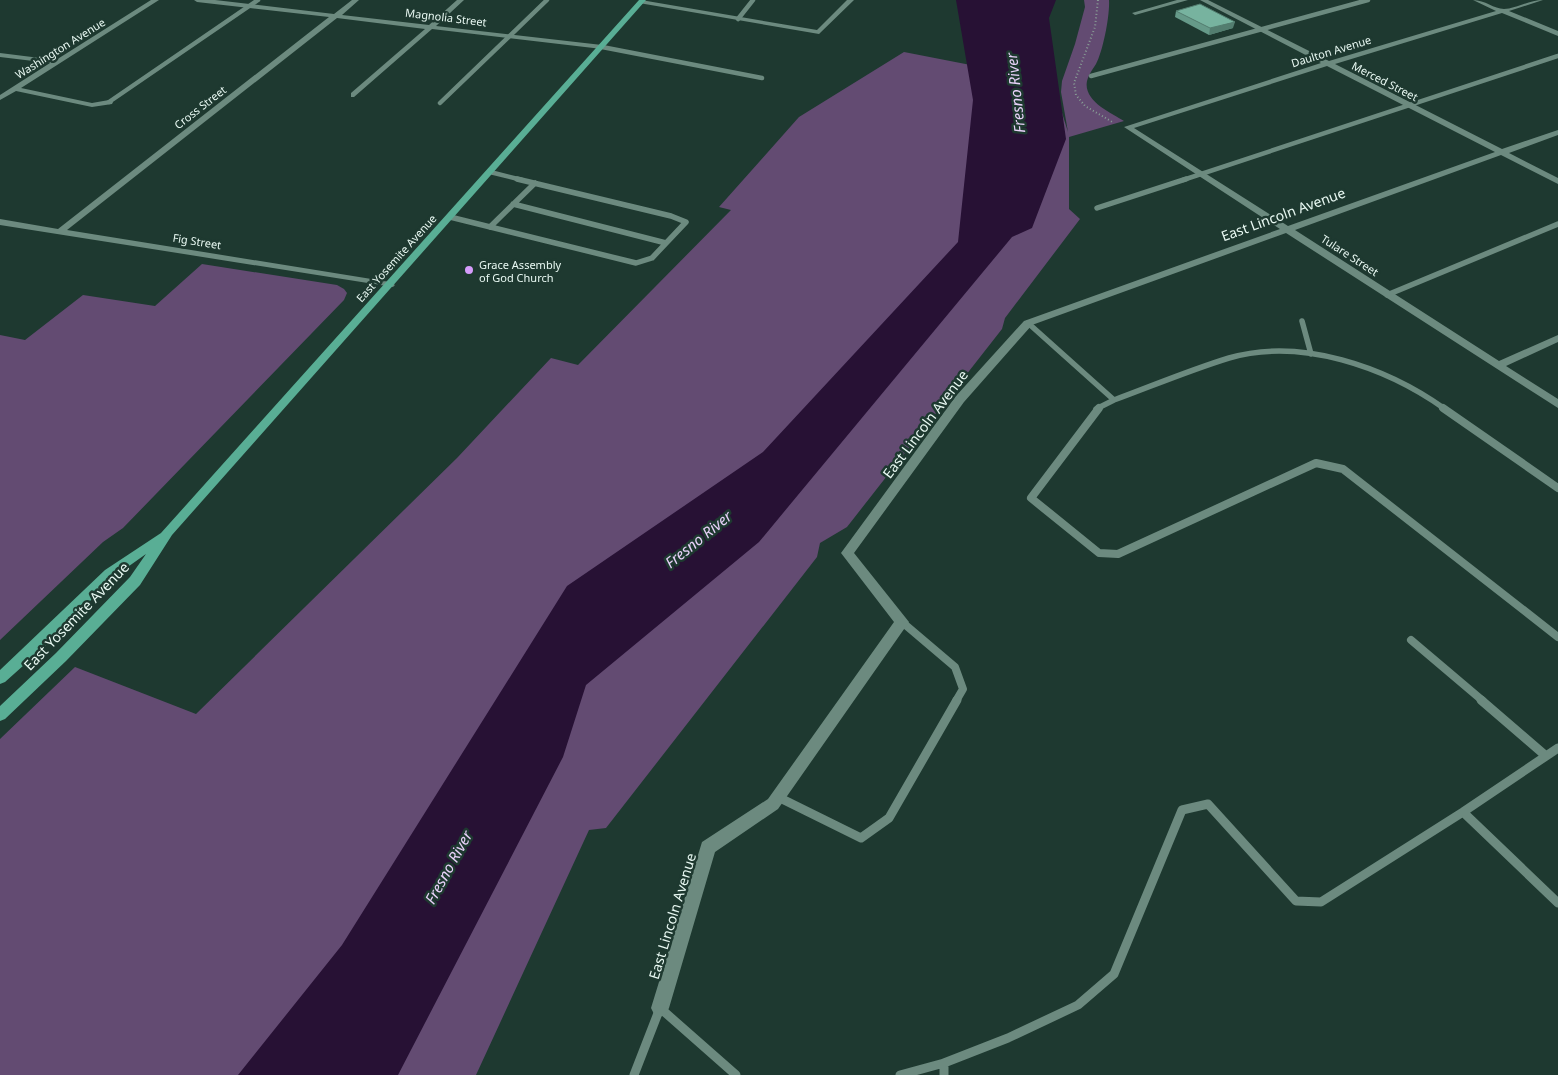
<svg xmlns="http://www.w3.org/2000/svg" width="1558" height="1075" viewBox="0 0 1558 1075" font-family="'Noto Sans',sans-serif">
	<rect width="100%" height="100%" fill="#1e3930"/>
	<path fill="#634b72" d="M1084,0H1109C1110,15 1103,51 1096,64C1092,70 1089,74 1087,81C1083,101 1111,113 1124,121L1069,137V209L1080,219L1005,318L1002,329L847,527L820,543L817,557L606,828L589,830L476,1075H0V739L75,667L196,714L457,458L551,358L578,365L731,210L719,207L799,117L904,52L1052,81L1068,132L1061,92L1062,81L1075,44L1085,7Z
		M202,264L337,285L344,289L347,293L344,300L123,528L103,542L0,640V335L25,340L83,295L155,306Z"/>
	<path fill="#271134" d="M956,0H1056L1049,18L1066,139L1032,228L1012,237L759,542L586,685L563,757L398,1075H238L342,945L567,586L763,452L958,242L973,100Z"/>
	<g fill="none" stroke-linecap="round" stroke-linejoin="round">
		<path stroke="#889d95" stroke-width="2" stroke-dasharray="1 2.5" stroke-linecap="butt" d="M1098,0L1095,27L1074,83L1076,95L1085,106L1114,123"/>
		<path stroke="#6c8a7f" stroke-width="4.5" d="M738,19L753,0
			M602,47L762,78
			M1091,76L1368,0
			M109,102L258,0
			M440,103L547,0
			M490,172L522,180
			M1183,180L1558,56"/>
		<path stroke="#6c8a7f" stroke-width="5.5" d="M513,204L666,243
			M1097,208L1186,179
			M450,217L636,263L652,258L686,222L671,216L517,179
			M490,227L535,183
			M1387,295L1558,224
			M1302,321L1311,354
			M1028,323L1114,400
			M1096,409L1114,400C1152,386 1190,370 1229,358C1301,337 1386,367 1445,409"/>
		<path stroke="#6c8a7f" stroke-width="8" d="M1099,408L1031,498L1099,553L1118,554L1316,463L1343,469L1558,637
			M1443,408L1558,488
			M902,622L955,667L963,689L956,701
			M1411,640L1483,701"/>
		<path stroke="#6c8a7f" stroke-width="9" d="M1481,700L1546,756
			M778,797L861,838L889,818L957,700
			M1463,812L1558,903
			M634,1075L660,1008L736,1075
			M900,1075L944,1063
			M944,1075V1063L1008,1038L1078,1005L1114,974L1182,810L1208,804L1296,901L1321,902L1463,812L1558,748"/>
		<path fill="#6c8a7f" fill-rule="evenodd" d="M151,0H159L21,88L92,103L109,100L113,102L112,104L92,107L16,91L0,100V95L50,63L0,57V53L56,60Z
			M194,0H215L334,14L352,0H359L342,15L429,25L457,0H464L436,26L602,45L606,47L602,49L432,29L354,97H351V93L425,29L337,18L67,230L390,282L395,285L393,287L0,225V219L58,229L329,17L197,2Z
			M641,0L817,30L847,0H854L819,34L639,3L638,2Z
			M1177,0H1188L1135,15L1132,13Z
			M1200,0H1208L1329,61L1496,11L1473,0C1485,0 1494,9 1504,9C1515,9 1529,0 1543,0L1509,11L1558,31V36L1502,13L1335,64L1502,149L1558,130V135L1509,153L1558,178V184L1501,155L1295,230L1499,361L1558,335V342L1506,366L1558,399V408L1286,233L1032,325L964,402L854,553L909,622L778,809L715,852L669,1008L666,1014L660,1017L654,1014L651,1008L702,842L768,799L894,622L841,553L956,396L1024,321L1280,229L1124,127L1321,63ZM1327,66L1495,152L1288,226L1134,128Z"/>
		<path fill="#59ae95" fill-rule="evenodd" d="M639,0H646L172,535L140,585L66,661L5,719L0,721V706L56,653L130,577L146,554L115,576L43,648L5,682L0,684V670L105,570L161,533Z"/>
	</g>
	<path fill="#669a89" d="M1176,11L1233,28L1209,35L1175,17Z"/>
	<path fill="#537d6f" d="M1235,22L1233,28L1209,35L1210,28Z"/>
	<path fill="#77b39f" stroke="#537d6f" d="M1200,4L1235,22L1210,28L1176,11Z"/>
	<circle fill="#d59cfb" stroke="#1e3930" stroke-width="2" cx="469" cy="270" r="5"/>
	<g text-anchor="middle" dominant-baseline="central" stroke-width="5" stroke-linejoin="round" paint-order="stroke">
		<g font-size="11" fill="#e9f9f3" stroke="#1e3930">
			<text transform="translate(446 17) rotate(7)">Magnolia Street</text>
			<text transform="translate(60 48) rotate(-32)">Washington Avenue</text>
			<text transform="translate(1331 51) rotate(-17)">Daulton Avenue</text>
			<text transform="translate(1385 81) rotate(27)">Merced Street</text>
			<text transform="translate(200 107) rotate(-38)">Cross Street</text>
			<text transform="translate(197 241) rotate(9)">Fig Street</text>
			<text transform="translate(1350 255) rotate(33)">Tulare Street</text>
			<text transform="translate(396 258) rotate(-48)">East Yosemite Avenue</text>
		</g>
		<g font-size="11" fill="#e9f9f3" stroke="#1e3930" text-anchor="start">
			<text x="479" y="264">Grace Assembly<tspan x="479" dy="13">of God Church</tspan></text>
		</g>
		<g font-size="14" fill="#e9f9f3" stroke="#1e3930">
			<text transform="translate(1283 214) rotate(-20)">East Lincoln Avenue</text>
			<text transform="translate(925 424) rotate(-53)">East Lincoln Avenue</text>
			<text transform="translate(76 616) rotate(-46)">East Yosemite Avenue</text>
			<text transform="translate(672 916) rotate(-73)">East Lincoln Avenue</text>
		</g>
		<g font-size="15" font-style="italic" fill="#e8d1f9" stroke="#1e3930">
			<text transform="translate(1015 93) rotate(-96)">Fresno River</text>
			<text transform="translate(698 539) rotate(-39)">Fresno River</text>
			<text transform="translate(448 867) rotate(-61)">Fresno River</text>
		</g>
	</g>
</svg>
